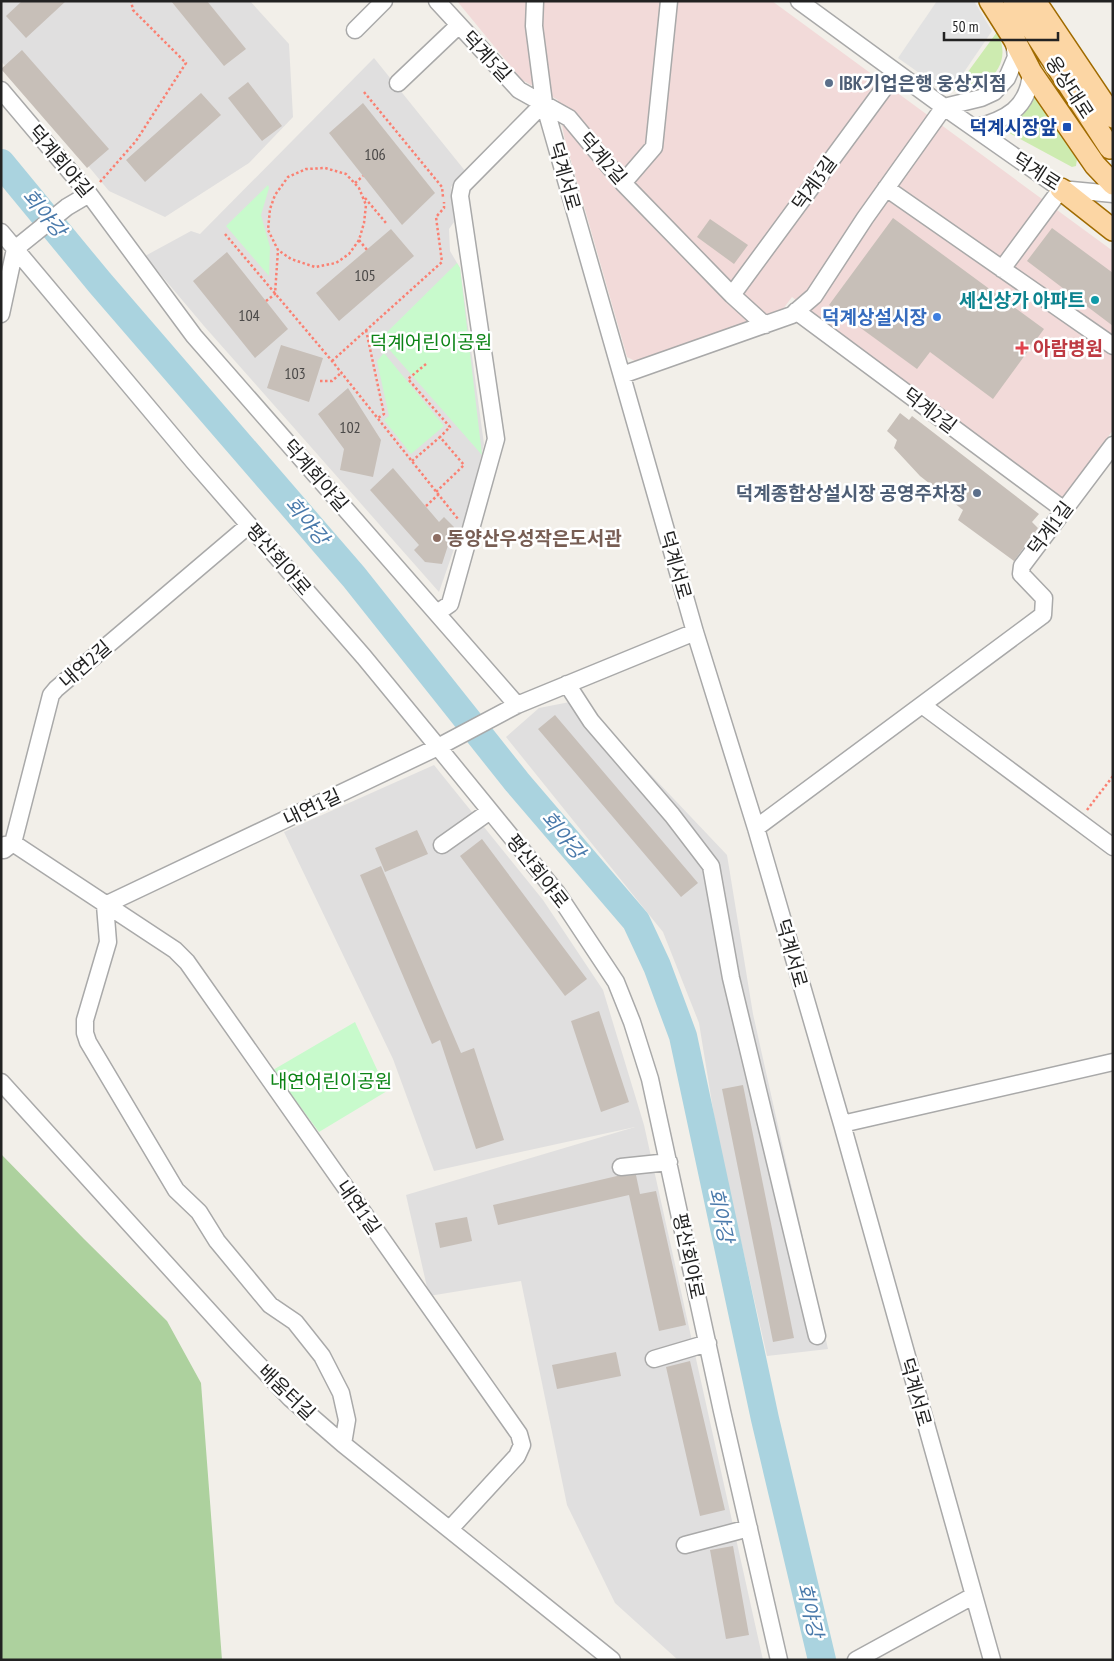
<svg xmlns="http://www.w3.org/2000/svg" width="1114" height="1661" viewBox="0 0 1114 1661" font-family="'PT Sans Narrow','Noto Sans KR',sans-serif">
	<rect width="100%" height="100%" fill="#f2efe9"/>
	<path fill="#e0dfdf" d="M1,1H250L289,44L293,117L249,163L165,217L109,191L1,61Z
		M374,58L466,172L451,187L454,222L449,229L450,251L460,268L484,444L470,503L439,592L204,326L145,256L191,231L200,234Z
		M580,700L727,855L753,1014L828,1349L767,1356L718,1140L699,1023L663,932L506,737L539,708Z
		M434,765L543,900L603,990L644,1125L763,1660H678L615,1603L567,1505L521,1281L429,1296L406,1195L635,1127L434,1171L393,1059L284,832Z"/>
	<path fill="#f2dad9" d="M457,1H772L1113,251V430L1064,497L1057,498L792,297L783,309L637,362L627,357L564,136L558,100L522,80Z"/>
	<path fill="#cdebb0" d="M997,32C1015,65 986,91 954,91Z
		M1033,94L1077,159L1076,166L1072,167L1000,128Z"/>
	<path fill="#add19e" d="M1,1154L84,1239L167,1321L201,1383L222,1660H1Z"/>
	<path fill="#c8facc" d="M268,185L269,188L261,215L270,247L269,276L226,226Z
		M457,263L460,268L482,455L380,339Z
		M384,353L444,426L411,454L384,420L389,416L377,361Z
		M355,1022L387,1091L319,1132L273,1070Z"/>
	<path fill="#e2e2e2" d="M937,1H974L992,31L949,94L898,58Z"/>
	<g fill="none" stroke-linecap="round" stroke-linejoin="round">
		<path stroke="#aad3df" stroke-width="28" d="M1,163L100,283L354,577L517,782L636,921L657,966L683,1036L765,1419L822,1660"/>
	</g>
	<path fill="#c7bfb8" d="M22,1H66L26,38L6,16Z
		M171,1H207L246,49L224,66Z
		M22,50L109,149L87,168L1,69Z
		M248,82L282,126L262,141L228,98Z
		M201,93L221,115L145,182L126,160Z
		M363,103L435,193L402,225L329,133Z
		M893,218L1044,329L993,399L930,352L917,369L829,305Z
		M710,219L748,245L734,264L697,237Z
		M1052,228L1113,273V326L1027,261Z
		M391,229L414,256L339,321L316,293Z
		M227,252L288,329L255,358L193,281Z
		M281,345L323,358L309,402L267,388Z
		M348,388L381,440L373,477L340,470L344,449L318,414Z
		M900,413L909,420L912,416L1039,514L1032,522L1038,528L1014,561L958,520L963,510L920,476L894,448L897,440L887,431Z
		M393,468L439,522L444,517L454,527L442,564L425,562L414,550L419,545L370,490Z
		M555,715L698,883L681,897L538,729Z
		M417,830L428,854L385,872L375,848Z
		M482,839L587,979L565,996L460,856Z
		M381,866L461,1053L474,1048L504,1140L476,1149L440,1040L432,1044L360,875Z
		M599,1011L629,1102L601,1112L571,1021Z
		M743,1085L794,1338L773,1342L722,1089Z
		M636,1175L640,1194L656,1191L686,1325L659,1331L629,1195L498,1225L493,1205L617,1176Z
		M467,1217L472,1241L440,1248L435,1223Z
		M616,1352L621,1376L557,1389L552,1365Z
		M690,1361L725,1510L700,1516L666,1367Z
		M733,1546L749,1635L726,1639L710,1550Z"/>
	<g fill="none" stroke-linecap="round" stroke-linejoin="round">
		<defs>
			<path id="minor" d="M437,1L519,90L569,118L623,183L732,295L765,325
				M535,1L534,26L544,103L695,632L756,828L842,1124L992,1660
				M799,1L944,107L1061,189L1113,194
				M355,30L384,1
				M398,83L459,25
				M1,90L89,194L194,336L517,705
				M974,128C1006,120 1029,108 1031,72
				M623,183L654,147L669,1
				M886,188L1113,346
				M1,232L194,462L364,657L438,747L557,893L616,982L632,1022L650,1079L722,1411L779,1660
				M1002,269L1061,189
				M732,295L896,72
				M796,311L1064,510
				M1,314L15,249L67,207L89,194
				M622,375L792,315L814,296L865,218L944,107L981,98L994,92L1007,78L1016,57L1014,42
				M437,613L450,604L496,439L460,196L462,186L544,103
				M567,684L591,721L672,815L711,866L731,978L817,1336
				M922,705L1113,847
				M756,828L1043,615L1044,598L1021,574L1022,566L1113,445
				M442,845L490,811
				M1,846L13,843L175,950L187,962L519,1434L522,1445L517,1456L450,1529
				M4,850L13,843L51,695L56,689L249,525
				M105,905L438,747L517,705L695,632
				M105,905L108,942L85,1020V1033L88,1042L176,1190L199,1212L217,1241L270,1305L295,1322L322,1356L341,1393L347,1420L343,1444
				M1,1082L237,1342L290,1398L343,1444L612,1660
				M842,1124L1113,1062
				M621,1167L669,1162
				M654,1359L708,1343
				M685,1545L749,1528
				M856,1660L973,1596"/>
			<path id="major" d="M990,1L1014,39L1031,72L1095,165L1113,184
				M1014,1L1110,148
				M1035,1L1113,117
				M1061,189L1113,230"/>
		</defs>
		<use href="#minor" stroke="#a9a9a9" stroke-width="19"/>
		<use href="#major" stroke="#a06b00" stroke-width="24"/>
		<path stroke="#fa8072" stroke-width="2.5" stroke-dasharray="2.5 2.5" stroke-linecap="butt" d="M364,92L442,187L443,197
			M100,182L136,141L186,63L133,10L131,1
			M355,183L363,176
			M365,198L386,223
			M225,234L332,361L458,519
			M359,240L367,250
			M266,301L275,294L278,250L268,230L270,209L275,195L288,177L306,169L325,168L346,174L359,188L366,205L364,223L359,240L349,254L336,263L315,267L291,259L278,250
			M366,330L384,414L378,418
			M332,361L442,262L436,217L444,208V202
			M426,364L408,379L450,427L440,437
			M320,381H332L341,373
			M412,461L440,437L464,465L436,492
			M426,506L439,494
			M1087,810L1113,776"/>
		<use href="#minor" stroke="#fff" stroke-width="16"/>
		<use href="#major" stroke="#fcd6a4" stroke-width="21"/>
	</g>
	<g fill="#5c6f8a" stroke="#fff" stroke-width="2">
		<circle cx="829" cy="83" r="5"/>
		<circle cx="977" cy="493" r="5"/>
	</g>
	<rect fill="#1a4fb4" stroke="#fff" stroke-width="2" x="1062" y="122" width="10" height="10" rx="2.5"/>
	<circle fill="#0f9aa8" stroke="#fff" stroke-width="2" cx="1095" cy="300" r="5"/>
	<circle fill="#3f7fe0" stroke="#fff" stroke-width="2" cx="937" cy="317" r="5"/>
	<path fill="#e0444e" stroke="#fff" stroke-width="2" d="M1019.5 340.5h5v5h5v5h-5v5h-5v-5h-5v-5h5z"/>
	<circle fill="#8d6e63" stroke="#fff" stroke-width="2" cx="437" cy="538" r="5"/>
	<g text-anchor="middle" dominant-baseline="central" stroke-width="5" stroke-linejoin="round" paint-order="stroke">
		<g font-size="16" fill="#4b4948">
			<text x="375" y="154">106</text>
			<text x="365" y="275">105</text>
			<text x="249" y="315">104</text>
			<text x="295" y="373">103</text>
			<text x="350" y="427">102</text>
		</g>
		<g font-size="19" fill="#222" stroke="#fff">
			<text transform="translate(487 56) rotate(47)">덕계5길</text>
			<text transform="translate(1070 87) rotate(57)">웅상대로</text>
			<text transform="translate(603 158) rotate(49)">덕계2길</text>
			<text transform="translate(61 161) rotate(50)">덕계회야길</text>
			<text transform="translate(1037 171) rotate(33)">덕계로</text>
			<text transform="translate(565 176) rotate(74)">덕계서로</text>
			<text transform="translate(814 183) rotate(-54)">덕계3길</text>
			<text transform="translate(930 410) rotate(37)">덕계2길</text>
			<text transform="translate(316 475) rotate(49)">덕계회야길</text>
			<text transform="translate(1050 528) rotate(-53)">덕계1길</text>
			<text transform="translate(279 559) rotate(49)">평산회야로</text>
			<text transform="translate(676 565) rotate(74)">덕계서로</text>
			<text transform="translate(85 664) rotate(-41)">내연2길</text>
			<text transform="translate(312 807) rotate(-25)">내연1길</text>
			<text transform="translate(538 871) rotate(52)">평산회야로</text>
			<text transform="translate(792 953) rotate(74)">덕계서로</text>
			<text transform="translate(359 1207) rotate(55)">내연1길</text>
			<text transform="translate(689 1256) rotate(78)">평산회야로</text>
			<text transform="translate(287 1392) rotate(44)">배움터길</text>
			<text transform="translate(916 1392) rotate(74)">덕계서로</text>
		</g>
		<g font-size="19" font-weight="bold" fill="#4e5e75" stroke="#fff" text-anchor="start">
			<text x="839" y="83">IBK기업은행 웅상지점</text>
			<text x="967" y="493" text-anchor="end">덕계종합상설시장 공영주차장</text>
		</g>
		<g font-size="19" font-weight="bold" fill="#164399" stroke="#fff" text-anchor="end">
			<text x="1057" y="127">덕계시장앞</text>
		</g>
		<g font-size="19" font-weight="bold" fill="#0d838f" stroke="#fff" text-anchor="end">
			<text x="1085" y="300">세신상가 아파트</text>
		</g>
		<g font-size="19" font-weight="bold" fill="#366cbe" stroke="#fff" text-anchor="end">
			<text x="927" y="317">덕계상설시장</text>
		</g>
		<g font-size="19" fill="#0c8416" stroke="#fff">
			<text x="431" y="342">덕계어린이공원</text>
			<text x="331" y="1081">내연어린이공원</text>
		</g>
		<g font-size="19" font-weight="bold" fill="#be3a42" stroke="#fff" text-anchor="start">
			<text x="1033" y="348">아람병원</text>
		</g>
		<g font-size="19" font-weight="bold" fill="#785e54" stroke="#fff" text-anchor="start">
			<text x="447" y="538">동양산우성작은도서관</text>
		</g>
		<g font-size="20" font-style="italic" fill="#4a7aab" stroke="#fff">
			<text transform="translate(44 213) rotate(50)">회야강</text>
			<text transform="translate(307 521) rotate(50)">회야강</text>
			<text transform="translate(563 835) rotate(50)">회야강</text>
			<text transform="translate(721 1215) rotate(78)">회야강</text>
			<text transform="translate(810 1610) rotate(77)">회야강</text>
		</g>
	</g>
	<rect width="1114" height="1661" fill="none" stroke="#222222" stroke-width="5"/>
	<path d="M944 32v8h114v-8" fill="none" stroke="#222222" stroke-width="2.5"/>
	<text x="952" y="32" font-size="15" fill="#222222" stroke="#ffffff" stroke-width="4" paint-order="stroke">50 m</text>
</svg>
